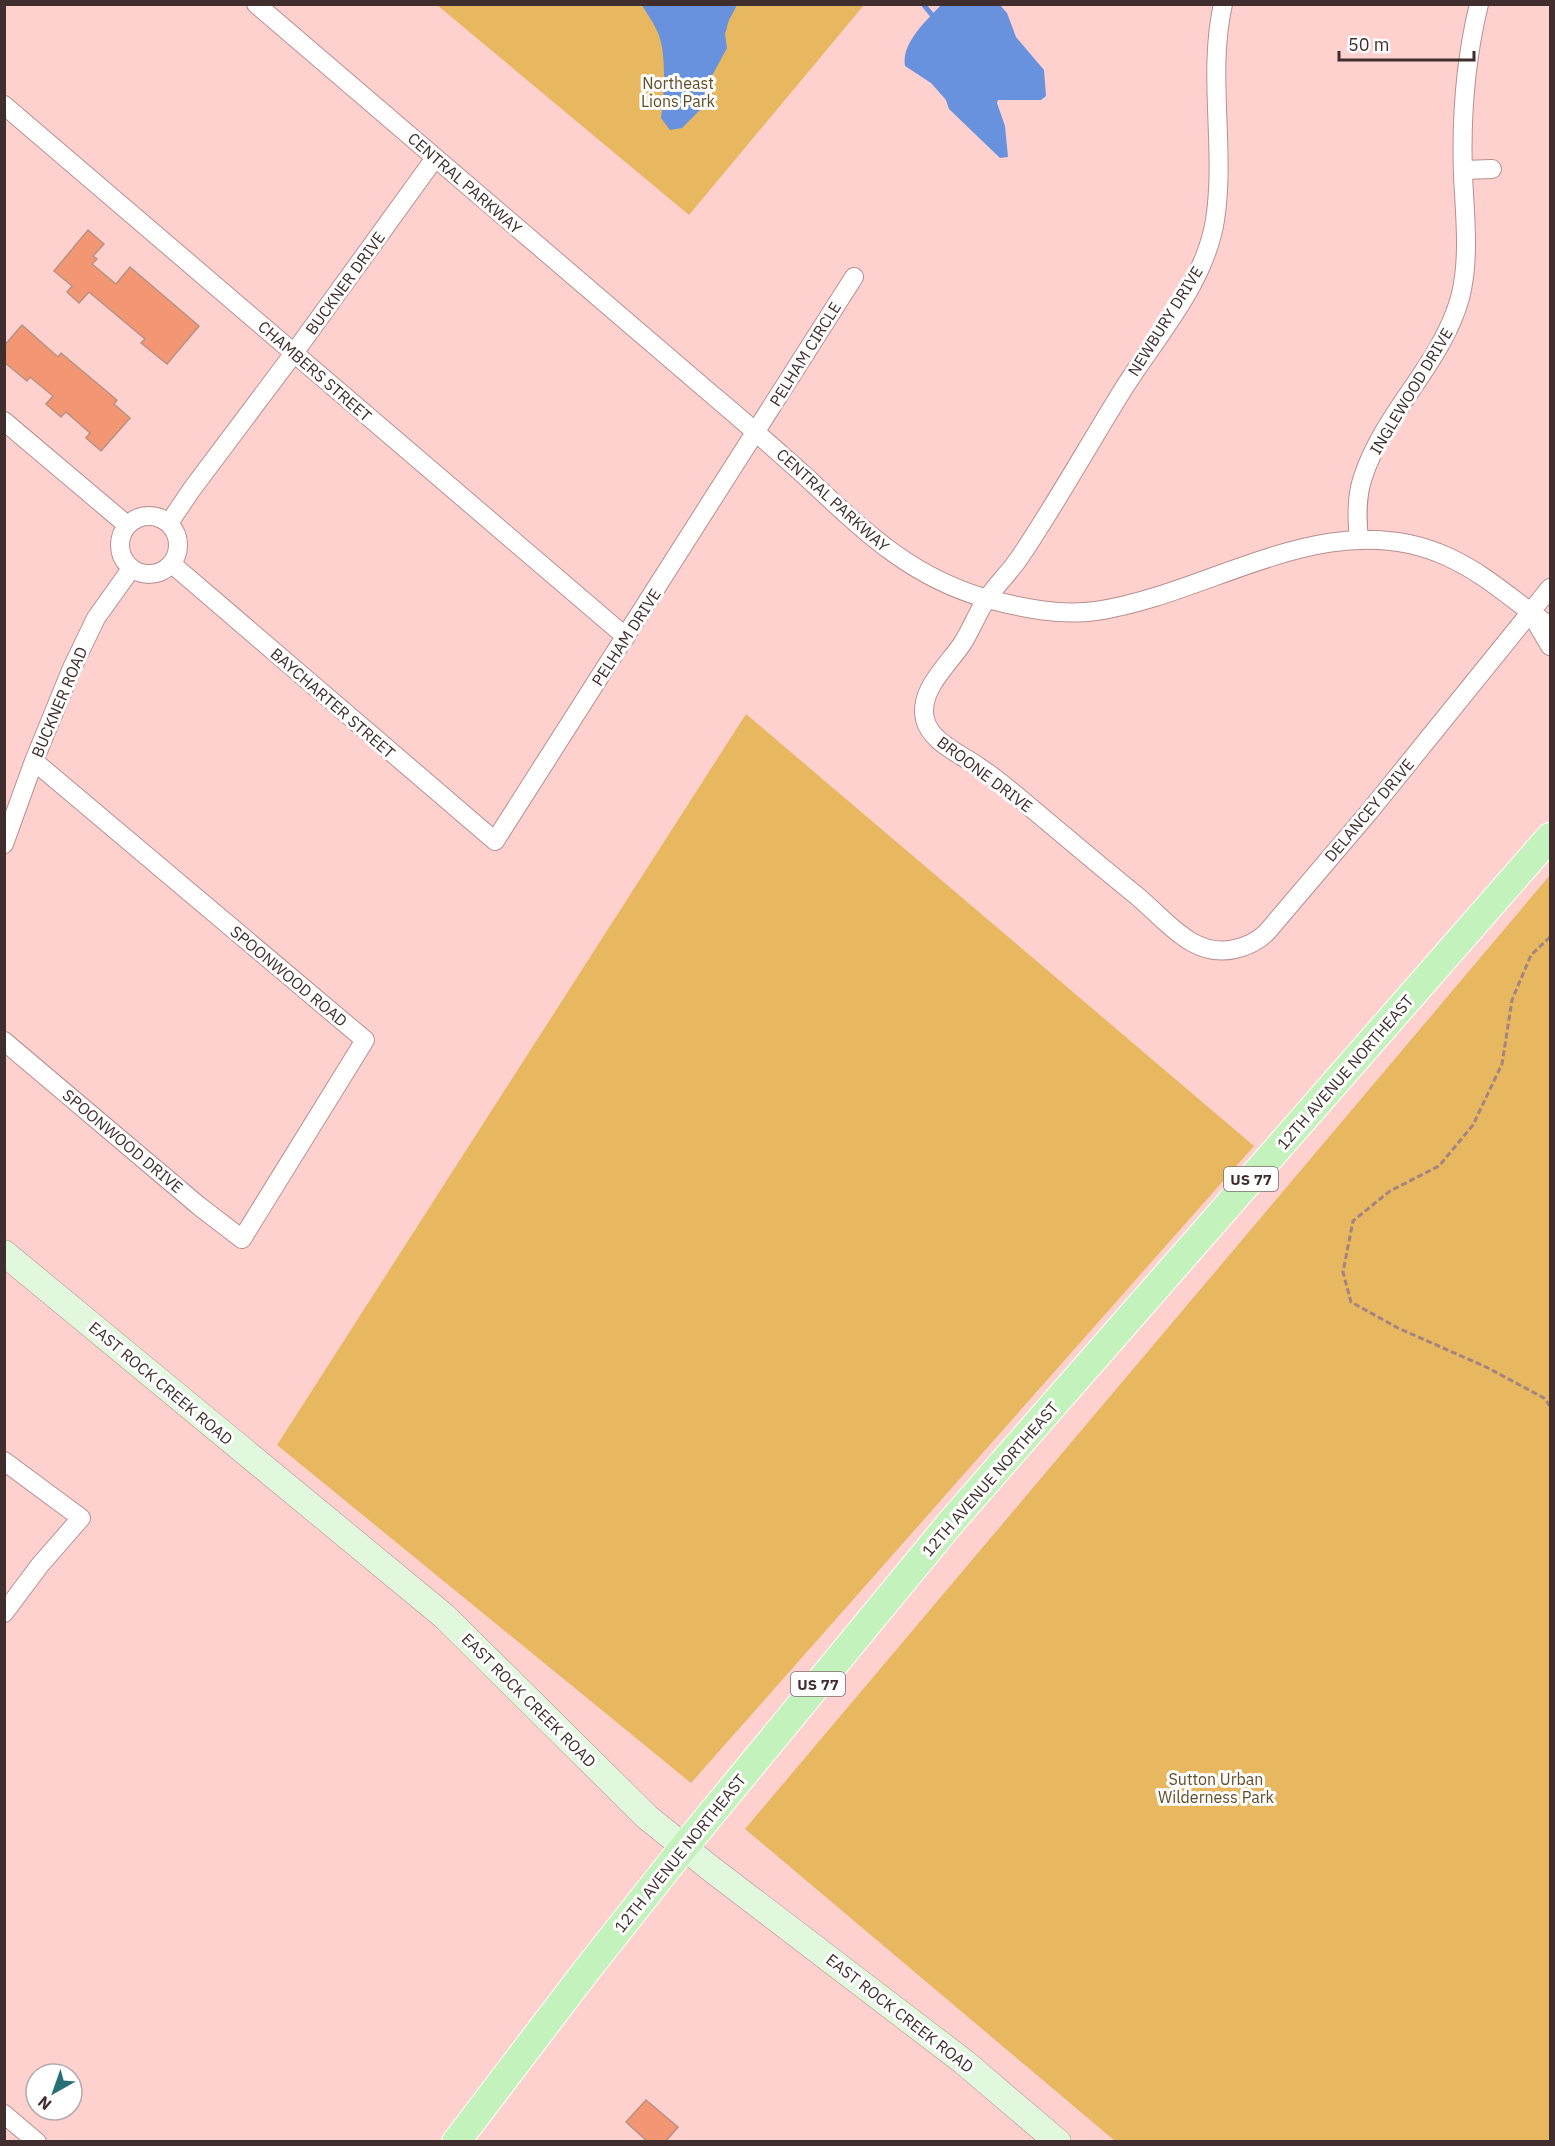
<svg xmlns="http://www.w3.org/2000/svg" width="1555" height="2146" viewBox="0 0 1555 2146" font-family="'IBM Plex Sans',sans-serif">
	<rect width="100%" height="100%" fill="#fed1cf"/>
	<path fill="#e7b860" d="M437,5H864L689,215Z
		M746,714L1254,1146L691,1783L277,1445Z
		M1550,875V2141H1115L745,1829Z"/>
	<path fill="#6892dd" d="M642,5H737L729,20L725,34L727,48L706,87L700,110L682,128L670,130L661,118C664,95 667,55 658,33C654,23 647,14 642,5Z
		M941,5H1000L1007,13L1016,37L1044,70L1046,96L1041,100H998L997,103L1005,126L1008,157L1000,158L949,109L946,100L931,83L905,66C901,43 927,20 941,5Z"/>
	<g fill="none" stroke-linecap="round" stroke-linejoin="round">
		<path stroke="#6892dd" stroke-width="5" d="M923,4L932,15"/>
	</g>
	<path fill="#f29673" stroke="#b79183" stroke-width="1.5" d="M88,230L104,244L93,256L97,259L92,264L116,284L130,267L199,326L167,364L141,343L145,339L89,292L79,303L67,292L72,286L54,271Z
		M22,325L58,357L61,353L117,400L114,404L130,418L101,451L86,438L90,433L66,412L61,417L46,404L53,396L30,377L27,381L4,362V346Z
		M646,2100L678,2127L665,2142H648L626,2122Z"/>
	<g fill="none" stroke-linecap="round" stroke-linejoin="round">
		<defs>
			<path id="street" d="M256,4C410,136 563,267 716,398C746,423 775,449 804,475C862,529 909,577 988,599C1022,608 1060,616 1096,611C1212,594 1329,502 1448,557C1486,574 1516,603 1550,626
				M1223,4C1207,75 1226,149 1215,220C1205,283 1157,336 1124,388C1089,444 1057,502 1020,557C1010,572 996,585 986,600C977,614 971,630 962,644C948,665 918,691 925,719C930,742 961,754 979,767C1001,781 1021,800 1042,817C1073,843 1105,870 1137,896C1166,920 1193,959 1235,949C1248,946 1258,941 1267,932L1369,812L1550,588
				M4,105L626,637
				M1463,170L1492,169
				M4,421L127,525
				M120 545a29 29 0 1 1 58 0a29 29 0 1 1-58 0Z
				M169,523L192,489L294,353L435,158
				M1359,540C1357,519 1356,497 1363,477C1384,412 1441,365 1460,298C1470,260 1465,215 1463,176C1461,118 1465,61 1479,4
				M172,564L495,841L854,277
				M1533,617L1550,646
				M4,844L34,761L72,668L96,618L131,569
				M4,1041L199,1206L242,1239L365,1040L34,761
				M4,1461L81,1518L40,1565L4,1613
				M4,2114L37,2142"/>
			<path id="secondary" d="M4,1253L444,1616L647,1817L710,1868L964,2062L1058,2142"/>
			<path id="primary" d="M456,2142L586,1971L684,1847L952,1521L1550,837"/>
		</defs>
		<use href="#street" stroke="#b88f8d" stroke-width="20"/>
		<use href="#secondary" stroke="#b88f8d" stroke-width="27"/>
		<use href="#primary" stroke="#fff" stroke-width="30"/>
		<path stroke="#a48483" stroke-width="3" stroke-dasharray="6 3" stroke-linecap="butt" d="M1550,937L1531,955L1512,1000L1502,1064L1473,1125L1439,1166L1390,1191L1353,1221L1343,1272L1351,1302L1398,1328L1486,1367L1544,1398L1550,1406"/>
		<use href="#street" stroke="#fff" stroke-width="18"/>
		<use href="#secondary" stroke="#e2f8de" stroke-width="26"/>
		<use href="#primary" stroke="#c4f2bd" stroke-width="28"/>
	</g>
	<g text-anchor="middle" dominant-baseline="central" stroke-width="6" stroke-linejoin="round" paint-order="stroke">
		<g fill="#fff" stroke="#796d6c" stroke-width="1.5">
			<rect x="1224" y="1167" width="54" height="24" rx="4.5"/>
			<rect x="791" y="1672" width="54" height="24" rx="4.5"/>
		</g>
		<g font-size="15" font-weight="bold" fill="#3f2e2d">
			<text x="1251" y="1179">US 77</text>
			<text x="818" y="1684">US 77</text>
		</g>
		<g font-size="16" fill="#614c27" stroke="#fff">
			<text x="678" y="83">Northeast<tspan x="678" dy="18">Lions Park</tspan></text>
			<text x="1216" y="1779">Sutton Urban<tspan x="1216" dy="18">Wilderness Park</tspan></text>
		</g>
		<g font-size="16" fill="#3f2e2d" stroke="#fff">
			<text transform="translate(465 183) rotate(41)">CENTRAL PARKWAY</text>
			<text transform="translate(345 283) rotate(-54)">BUCKNER DRIVE</text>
			<text transform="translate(1165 321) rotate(-58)">NEWBURY DRIVE</text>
			<text transform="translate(805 354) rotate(-58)">PELHAM CIRCLE</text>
			<text transform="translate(315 371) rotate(41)">CHAMBERS STREET</text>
			<text transform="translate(1411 391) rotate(-59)">INGLEWOOD DRIVE</text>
			<text transform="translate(833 500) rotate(42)">CENTRAL PARKWAY</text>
			<text transform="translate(626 637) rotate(-57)">PELHAM DRIVE</text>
			<text transform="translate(59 702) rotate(-67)">BUCKNER ROAD</text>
			<text transform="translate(333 703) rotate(41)">BAYCHARTER STREET</text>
			<text transform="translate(985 774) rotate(37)">BROONE DRIVE</text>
			<text transform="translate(1369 810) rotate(-50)">DELANCEY DRIVE</text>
			<text transform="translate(289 976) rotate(40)">SPOONWOOD ROAD</text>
			<text transform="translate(1345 1072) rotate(-49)">12TH AVENUE NORTHEAST</text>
			<text transform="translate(123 1141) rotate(40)">SPOONWOOD DRIVE</text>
			<text transform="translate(161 1383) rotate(40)">EAST ROCK CREEK ROAD</text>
			<text transform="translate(990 1479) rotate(-49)">12TH AVENUE NORTHEAST</text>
			<text transform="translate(529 1700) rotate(45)">EAST ROCK CREEK ROAD</text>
			<text transform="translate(680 1853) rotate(-51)">12TH AVENUE NORTHEAST</text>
			<text transform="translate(900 2013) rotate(38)">EAST ROCK CREEK ROAD</text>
		</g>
	</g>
	<rect width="1555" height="2146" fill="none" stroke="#3f2e2d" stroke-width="12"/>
	<g transform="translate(54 2092) rotate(220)"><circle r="28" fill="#ffffff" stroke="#b2abab" stroke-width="1.5"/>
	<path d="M0-4.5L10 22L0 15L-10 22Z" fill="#277176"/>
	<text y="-9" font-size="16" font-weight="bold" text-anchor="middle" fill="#3f2e2d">N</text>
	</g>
	<path d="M1339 51v9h135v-9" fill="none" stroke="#3f2e2d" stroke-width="3"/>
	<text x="1348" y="51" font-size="18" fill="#3f2e2d" stroke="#ffffff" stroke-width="4.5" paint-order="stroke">50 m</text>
</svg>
